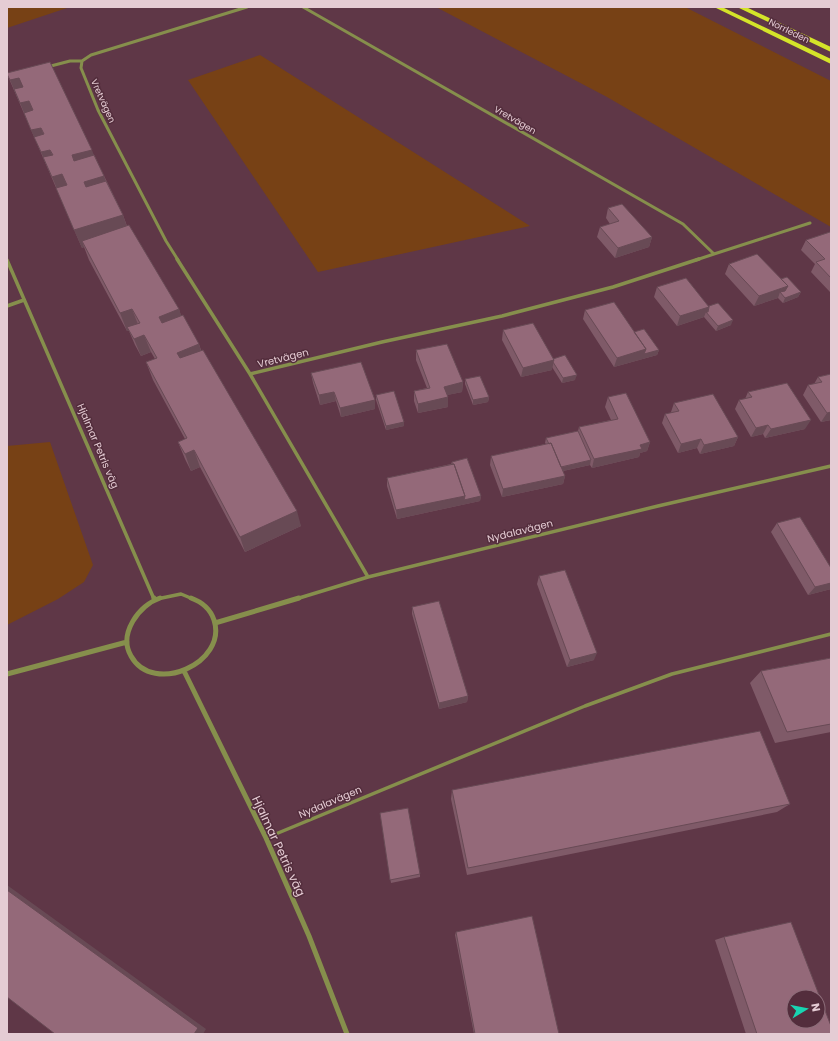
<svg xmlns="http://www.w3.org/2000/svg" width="838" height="1041" viewBox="0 0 838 1041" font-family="Poppins,sans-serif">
	<rect width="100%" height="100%" fill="#5f3747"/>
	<path fill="#774115" d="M7,7H70L7,28Z
		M436,7H685L831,81V227L607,97Z
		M260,55L530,226L318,272L188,80Z
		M50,442L93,565L84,582L58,599L7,625V446Z"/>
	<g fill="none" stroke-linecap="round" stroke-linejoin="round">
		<path stroke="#868f4c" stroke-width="3.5" d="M266,838L585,706L672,674L831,634"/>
		<path stroke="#868f4c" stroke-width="3" d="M303,7L683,224L714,254L696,260
			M47,67L70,61H82
			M714,254L810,223
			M178,260L166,241L98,110L81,68L82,61L91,55L247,7"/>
		<path stroke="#868f4c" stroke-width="3.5" d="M177,259L250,374L368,577
			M7,260L154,599
			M7,306L24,300
			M250,374L382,342L502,316L613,287L699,259
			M157,599L181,594L193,599
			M296,599L368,577L658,506L831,466"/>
		<path stroke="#868f4c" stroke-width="5" d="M154,598L155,600
			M160,598C139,605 118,634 131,656C153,696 228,663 214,620C210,608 202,602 191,598
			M215,623L299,598
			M184,671L266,838L309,936L347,1034
			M7,674L127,642"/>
		<path fill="#d4e429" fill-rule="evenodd" d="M714,7H722L831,59V64Z
			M737,7H746L831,47V52Z"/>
	</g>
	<path fill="#7f5a68" d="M7,74L94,155L123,215L127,226L179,309L181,316L199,344L201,350L301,526L245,552L200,467L191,471L185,459L178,442L185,439L153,380L146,362L155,359L151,352L141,356L135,345L129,331H127L89,260L84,247L82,248Z
		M608,208L652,237L649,247L615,258L597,237L600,227L610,224L606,218Z
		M831,233V292H830L811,272L815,264L801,250L806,240Z
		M729,264L781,279L801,292L798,297L783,303L778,298L754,306L725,274Z
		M657,287L709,306L731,325L716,331L704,317L677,326L654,297Z
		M585,310L634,332L659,350L657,355L614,367L583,319Z
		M503,330L553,359L575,380L562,383L552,367V370L521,377L502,340Z
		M416,350L463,382L462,392L447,395L448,407L418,413L414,401V391L427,388L416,360Z
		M311,373L375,409L341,417L336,401L320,405L313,383Z
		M831,374V420L821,422L803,395L808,385L814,384L818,377Z
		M465,379L489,397L488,402L473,405L465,384Z
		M748,392L805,429L765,438L763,434L751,437L735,409L739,400L745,399Z
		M376,395L404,426L386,430L376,400Z
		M608,397L650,442L647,451L640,453L639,457L592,468L590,465L563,471L565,476L563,484L502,497L490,465L491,456L546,444L545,443L546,438L578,431L579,427L611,420L605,407Z
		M674,403L738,437L734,446L700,454L697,448L678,453L662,423L665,414L671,413V412Z
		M452,462L481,496L480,501L397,519L387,486V478L451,464Z
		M777,523L831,589L808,595L771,532Z
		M539,576L594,660L567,667L537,584Z
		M412,607L468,696L467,702L439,709L412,614Z
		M831,658V732L775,743L750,683L761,671Z
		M452,790L790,804L777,812L467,875L451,799Z
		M380,813L420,874V877L391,883Z
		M456,932L559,1034H474L455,935Z
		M724,937L831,1034H746L715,940Z"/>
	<path fill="#684a55" d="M19,78L27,97L18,99L10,80Z
		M29,101L37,120L28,122L20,103Z
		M41,128L48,146L34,137L39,149L31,130Z
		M50,150L58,169L49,171L41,152Z
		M92,150L99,169L79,174L72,155Z
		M62,174L70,193L60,196L52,177Z
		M104,176L111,195L91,201L84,182Z
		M123,215L129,233L82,241L84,247L82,248L74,230Z
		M652,237L649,247L615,258L618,248Z
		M788,286L783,295L780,292L778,298L754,306L759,296Z
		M801,292L798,297L783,303L785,298Z
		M709,307L707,313L706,312L704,317L677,326L680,316Z
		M132,309L139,327H127L129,331H127L120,313Z
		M179,309L185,327L165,335L159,317Z
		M733,320L731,325L716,331L718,326Z
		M144,335L151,352L141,356L134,339Z
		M199,344L204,362L183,370L177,353Z
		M646,349L659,350L657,355L614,367L617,358Z
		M554,360L552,370L521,377L523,368Z
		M577,375L575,380L562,383L563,378Z
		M463,382L462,392L443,396L444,387Z
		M334,392L336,401L320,405L319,395Z
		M448,397V407L418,413V404Z
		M489,397L488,402L473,405V400Z
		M375,400V409L341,417L340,408Z
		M831,412V420L821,422L827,413Z
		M811,420L805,429L765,438L771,429Z
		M404,422V426L386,430V426Z
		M768,425L763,434L751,437L756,428Z
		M738,437L734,446L700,454L704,445Z
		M701,439L697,448L678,453L681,444Z
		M650,442L647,451L640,453L639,457L592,468L594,459L640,445Z
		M194,450L200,467L191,471L185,454Z
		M591,460L590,465L558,472L559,468Z
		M565,476L563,484L502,497L503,489Z
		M465,496H481L480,501L397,519L396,510Z
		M297,511L301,526L245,552L240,537Z
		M831,583V589L808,595L815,587Z
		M597,653L594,660L567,667L570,660Z
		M468,696L467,702L439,709V703Z
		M7,885L206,1029L203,1034H194L7,890Z"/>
	<path fill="#946979" stroke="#684a55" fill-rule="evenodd" d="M50,62L92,150L72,155L74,161L94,155L104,176L84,182L86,187L106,181L123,215L74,230L56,188L67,185L62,174L52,177L43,157L53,155L50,150L41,152L34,137L44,134L41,128L31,130L24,113L33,110L29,101L20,103L14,89L23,87L19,78L10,80L7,74V73Z
		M622,204L652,237L618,248L600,227L619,221L608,208Z
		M129,225L179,309L159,317L162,323L183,315L199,344L177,353L180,358L203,350L297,511L240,537L194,450L185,454L178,442L187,438L146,362L157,358L144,335L134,339L127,327L140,323L132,309L120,313L82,241Z
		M830,232L831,233V278L816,262L825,259L806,240Z
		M757,254L788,286L759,296L729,264Z
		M787,277L801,292L785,298L780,292L785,291L788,286L781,279Z
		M686,278L709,307L680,316L657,287Z
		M614,302L646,349L617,358L585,310Z
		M718,303L733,320L718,326L706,312H708L709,307V306Z
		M533,323L554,360L523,368L503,330Z
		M644,329L659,350L644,354L646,349L634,332Z
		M447,344L463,382L444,387L448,397L418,404L414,391L430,388L416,350Z
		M565,355L577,375L563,378L553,362L554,360L553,359Z
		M361,362L375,400L340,408L334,392L319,395L311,373Z
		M831,374V412L827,413L808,385L822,382L818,377Z
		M480,376L489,397L473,400L465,379Z
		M787,383L811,420L771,429L768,425L756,428L739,400L752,397L748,392Z
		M394,391L404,422L386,426L376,395Z
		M626,393L650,442L640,445L642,449L594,459L579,427L618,419L608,397Z
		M713,394L738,437L704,445L701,439L681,444L665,414L679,411L674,403Z
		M578,431L591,460L561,467L551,443L549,444L546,438Z
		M551,443L565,476L503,489L491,456Z
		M467,458L481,496L464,500L465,496L454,464H452V462Z
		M454,464L465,496L396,510L387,478Z
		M800,517L831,568V583L815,587L777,523Z
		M565,570L597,653L570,660L539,576Z
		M439,601L468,696L439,703L412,607Z
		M831,658V724L787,732L761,671Z
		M760,731L790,804L468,868L452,790Z
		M408,808L420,874L390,880L380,813Z
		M7,890L198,1028L194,1034H55L7,997Z
		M532,916L559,1034H475L456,932Z
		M791,922L831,1026V1034H757L724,937ZM794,997H818V1021H794Z"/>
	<g text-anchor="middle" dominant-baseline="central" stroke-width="3" stroke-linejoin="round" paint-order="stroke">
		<g font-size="9" fill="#e5ccd4" stroke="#532d3c">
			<text transform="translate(789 31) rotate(26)">Norrleden</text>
			<text transform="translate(103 101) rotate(66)">Vretvägen</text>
			<text transform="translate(515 120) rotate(30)">Vretvägen</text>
		</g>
		<g font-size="10" fill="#e5ccd4" stroke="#532d3c">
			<text transform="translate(283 358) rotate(-14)">Vretvägen</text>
			<text transform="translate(98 446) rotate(67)">Hjalmar Petris väg</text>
			<text transform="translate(520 531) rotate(-14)">Nydalavägen</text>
			<text transform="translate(330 802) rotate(-23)">Nydalavägen</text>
		</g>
		<g font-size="12" fill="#e5ccd4" stroke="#532d3c">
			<text transform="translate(279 846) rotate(65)">Hjalmar Petris väg</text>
		</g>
	</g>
	<rect width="838" height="1041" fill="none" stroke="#e5ccd4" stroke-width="16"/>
	<g transform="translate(806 1009) rotate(80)"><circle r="19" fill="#532d3c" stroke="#8d6d79"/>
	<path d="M0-3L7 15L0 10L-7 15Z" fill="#18d5b2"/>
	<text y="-6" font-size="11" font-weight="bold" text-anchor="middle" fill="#e5ccd4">N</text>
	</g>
</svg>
